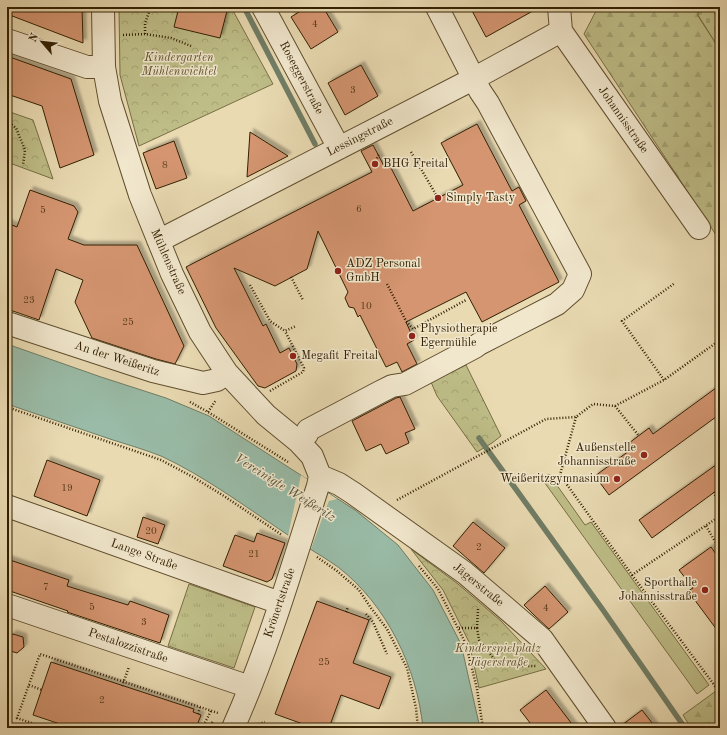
<svg xmlns="http://www.w3.org/2000/svg" width="727" height="735" viewBox="0 0 727 735" font-family="'Old Standard TT',serif">
	<defs>
		<pattern id="grass-tufts" width="24" height="20" patternUnits="userSpaceOnUse"><rect width="24" height="20" fill="#bebd87"/><path d="M3 7l-1-3M5 7V3M7 7l1-3M15 17l-1-3M17 17v-4M19 17l1-3" fill="none" stroke="#a4a273"/></pattern>
		<pattern id="forest-firs" width="22" height="20" patternUnits="userSpaceOnUse"><rect width="22" height="20" fill="#bebd87"/><path d="M5 1l3.5 6h-7zM16 11l3.5 6h-7z" fill="#a4a273"/></pattern>
		<pattern id="cemetery-stones" width="16" height="16" patternUnits="userSpaceOnUse"><rect width="16" height="16" fill="#bebd87"/><path d="M2 7V4a2 2 0 0 1 4 0v3zM10 15v-3a2 2 0 0 1 4 0v3z" fill="#a4a273"/></pattern>
		<pattern id="park-crowns" width="20" height="18" patternUnits="userSpaceOnUse"><rect width="20" height="18" fill="#bebd87"/><path d="M2 6a3 3 0 1 1 6 0M12 15a3 3 0 1 1 6 0" fill="none" stroke="#a4a273"/></pattern>
		<filter id="shadow"><feDropShadow dx="3.5" dy="-3.5" stdDeviation="1" flood-color="#0004"/></filter>
	</defs>
	<rect width="100%" height="100%" fill="#e9dab2"/>
	<filter id="stains"><feTurbulence type="fractalNoise" baseFrequency=".005" numOctaves="4"/><feColorMatrix values="0 0 0 0 .2 0 0 0 0 .09 0 0 0 0 .02 0 0 0 .5 -.17"/></filter>
	<radialGradient id="worn" r=".72"><stop offset=".6" stop-color="#630" stop-opacity="0"/><stop offset="1" stop-color="#630" stop-opacity=".3"/></radialGradient>
	<path fill="url(#grass-tufts)" stroke="#786e44" d="M189,584L255,607L234,668L168,646Z"/>
	<path fill="url(#forest-firs)" stroke="#786e44" d="M598,7H699L698,16L720,50V241L584,34Z
		M720,688V728H691L683,715Z"/>
	<path fill="url(#cemetery-stones)" stroke="#786e44" d="M699,7H720V50L698,15Z"/>
	<path fill="url(#park-crowns)" stroke="#786e44" d="M119,7H231L273,84L139,146L120,75Z
		M7,111L33,120L53,179L7,162Z
		M466,365L501,436L492,443L477,452L437,396L431,382Z
		M411,549L458,584L501,621L546,669L479,688L469,642L443,590Z"/>
	<path fill="#bebd87" stroke="#786e44" d="M549,474L585,525L591,522L709,685L697,694L542,479Z"/>
	<path fill="#99bba7" stroke="#707d65" d="M7,344L101,377L166,398L209,416L355,510L398,545L433,590L461,644L480,728H423C417,668 387,605 338,567C320,554 300,544 282,531C243,505 204,476 161,456C146,450 129,445 113,440C78,428 42,416 7,404Z"/>
	<path fill="#e9dab2" d="M301,475L337,499L329,501L326,508L311,549L288,536Z"/>
	<g fill="none" stroke-linecap="round" stroke-linejoin="round">
		<path stroke="#707d65" stroke-width="5.5" d="M244,7L315,144
			M479,438L603,610L685,728"/>
	</g>
	<path fill="#d4956f" stroke="#332002" filter="url(#shadow)" d="M7,7H82L83,43L7,14Z
		M179,7H228L220,38L174,27Z
		M307,7H323L338,32L311,49L291,17Z
		M470,7H540L486,37Z
		M7,56L71,79L94,155L60,168L42,106L7,94Z
		M361,65L378,96L345,115L328,83Z
		M477,124L512,191L519,187L526,201L519,205L559,282L482,322L466,292L406,322L414,340L407,344L417,364L402,372L397,362L386,367L360,315L358,317L354,308L349,307L345,298L348,292L318,231L307,269L275,286L234,268L263,326L266,324L280,353L289,348L297,364L296,371L265,388L258,386L216,328L186,267L372,172L361,151L373,145L384,166L389,164L413,211L463,185L441,143Z
		M250,132L288,156L247,177Z
		M174,141L187,178L156,189L143,153Z
		M30,190L74,206L78,212L68,239L84,245H137L184,346L175,364L156,359L92,338L75,302L83,280L56,269L39,320L7,309V223L17,227Z
		M720,385V414L609,495L595,476L633,448L629,443L649,428L653,434Z
		M400,397L415,429L405,433L409,443L386,454L381,444L366,451L352,421L396,398Z
		M47,460L100,480L87,516L34,496Z
		M720,462V488L652,538L639,520Z
		M143,517L165,525L158,544L137,537Z
		M473,522L505,548L484,573L453,546Z
		M257,533L285,543L272,579L267,582L223,566L235,535L254,542Z
		M711,547L720,560V634L688,591L693,588L679,570Z
		M7,559L69,580L67,586L128,605L130,601L169,615L160,643L67,612L68,611L7,590Z
		M545,586L568,612L549,629L533,614L524,605Z
		M317,601L369,620L353,663L391,677L379,709L341,695L329,728H314L275,714Z
		M13,634L23,637L24,647L17,653L7,650V639Z
		M51,662L194,709L193,712L201,715L196,728H72L33,715Z
		M546,690L575,728H534L520,710Z
		M642,710L656,728H618Z"/>
	<g fill="none" stroke-linecap="round" stroke-linejoin="round">
		<defs>
			<path id="minor" d="M103,7L104,67L110,101L140,195L172,274L200,332L227,373L266,415L299,442L312,456L320,476
				M263,7L339,148
				M559,7L561,31L699,228
				M7,40L87,67H104
				M158,240L168,236L475,78L561,31
				M7,323L153,371L203,383L217,380L227,373
				M299,442L307,434L308,430L380,392L392,386L405,384L475,347L479,344L557,304L573,290L580,274L488,103L480,91L437,7
				M320,476L339,484L353,493L465,573L542,639L605,728
				M7,506L280,603
				M7,605L250,687
				M233,728C268,650 292,567 318,486L320,476"/>
		</defs>
		<use href="#minor" stroke="#604e2e" stroke-width="24"/>
		<path stroke="#332002" stroke-width="2.5" stroke-dasharray="1 2" stroke-linecap="butt" d="M145,34V23L151,7
			M123,35L145,34L171,38L191,46
			M7,121L16,128L25,150L23,165
			M411,152L438,198
			M375,164L379,153
			M291,277L303,300
			M387,284L406,321L413,329L466,300
			M250,285L270,321L285,331L296,326
			M664,380L622,321L675,283
			M270,391L303,372L304,368L285,331
			M190,402L208,412L288,462
			M615,406L664,380L720,340
			M7,407L161,460L193,477L224,496L282,535
			M208,412L216,400
			M576,417L560,475L632,575L720,516
			M714,492L720,510
			M397,500L546,419L576,417L593,404L615,406L639,436
			M706,526L720,550
			M317,557L337,571L359,590L371,608L387,629L407,668L416,708L418,728
			M419,566L438,589L466,644L477,689L483,728
			M632,575L715,686L720,683
			M346,612L348,607
			M366,614L373,622L387,654
			M459,628H477L478,609
			M477,628L479,640L495,660L514,666H536
			M29,685L42,690
			M122,686L129,667
			M198,714L200,707
			M256,725L265,722
			M46,728L17,718L40,654L218,713
			M202,728L211,711
			M209,728L213,721"/>
		<use href="#minor" stroke="#f1e7cd" stroke-width="22"/>
	</g>
	<g fill="#8f2418" stroke="#f1e7cd" stroke-width="1.5">
		<circle cx="375" cy="164" r="4"/>
		<circle cx="438" cy="198" r="4"/>
		<circle cx="338" cy="271" r="4"/>
		<circle cx="412" cy="336" r="4"/>
		<circle cx="293" cy="356" r="4"/>
		<circle cx="644" cy="455" r="4"/>
		<circle cx="617" cy="479" r="4"/>
		<circle cx="705" cy="590" r="4"/>
	</g>
	<g text-anchor="middle" dominant-baseline="central" stroke-width="3" stroke-linejoin="round" paint-order="stroke">
		<g font-size="10" fill="#5b3d1d">
			<text x="315" y="24">4</text>
			<text x="353" y="90">3</text>
			<text x="165" y="165">8</text>
			<text x="359" y="209">6</text>
			<text x="43" y="210">5</text>
			<text x="29" y="300">23</text>
			<text x="366" y="306">10</text>
			<text x="128" y="322">25</text>
			<text x="67" y="488">19</text>
			<text x="151" y="531">20</text>
			<text x="479" y="547">2</text>
			<text x="254" y="554">21</text>
			<text x="46" y="587">7</text>
			<text x="92" y="607">5</text>
			<text x="546" y="608">4</text>
			<text x="144" y="622">3</text>
			<text x="324" y="662">25</text>
			<text x="102" y="700">2</text>
		</g>
		<g font-size="12" font-style="italic" fill="#5d4f2a" stroke="#f1e7cd">
			<text x="179" y="58">Kindergarten<tspan x="179" dy="14">Mühlenwichtel</tspan></text>
			<text x="498" y="649">Kinderspielplatz<tspan x="498" dy="14">Jägerstraße</tspan></text>
		</g>
		<g font-size="12" fill="#332002" stroke="#f1e7cd">
			<text transform="translate(301 78) rotate(62)">Roseggerstraße</text>
			<text transform="translate(623 120) rotate(55)">Johannisstraße</text>
			<text transform="translate(360 137) rotate(-27)">Lessingstraße</text>
			<text transform="translate(168 262) rotate(66)">Mühlenstraße</text>
			<text transform="translate(117 359) rotate(18)">An der Weißeritz</text>
			<text transform="translate(144 555) rotate(20)">Lange Straße</text>
			<text transform="translate(478 585) rotate(39)">Jägerstraße</text>
			<text transform="translate(280 603) rotate(-71)">Krönertstraße</text>
			<text transform="translate(128 646) rotate(19)">Pestalozzistraße</text>
		</g>
		<g font-size="12" fill="#332002" stroke="#f1e7cd" text-anchor="start">
			<text x="383" y="164">BHG Freital</text>
			<text x="446" y="198">Simply Tasty</text>
			<text x="346" y="264">ADZ Personal<tspan x="346" dy="14">GmbH</tspan></text>
			<text x="420" y="329">Physiotherapie<tspan x="420" dy="14">Egermühle</tspan></text>
			<text x="301" y="356">Megafit Freital</text>
			<text x="636" y="448" text-anchor="end">Außenstelle<tspan x="636" dy="14">Johannisstraße</tspan></text>
			<text x="609" y="479" text-anchor="end">Weißeritzgymnasium</text>
			<text x="697" y="583" text-anchor="end">Sporthalle<tspan x="697" dy="14">Johannisstraße</tspan></text>
		</g>
		<g font-size="13" font-style="italic" fill="#524e34" stroke="#f1e7cd">
			<text transform="translate(285 488) rotate(32)">Vereinigte Weißeritz</text>
		</g>
	</g>
	<rect width="727" height="735" fill="none" stroke="#e9dab2" stroke-width="24"/>
	<rect x="8" y="8" width="711" height="719" fill="none" stroke="#332002" stroke-width="2"/>
	<rect x="12" y="12" width="703" height="711" fill="none" stroke="#332002"/>
	<g transform="translate(42 42) rotate(298)" stroke="#f1e7cd" stroke-width="3" paint-order="stroke">
	<path d="M0-3L7 15L0 10L-7 15Z" fill="#332002"/>
	<text y="-6" font-size="11" font-weight="bold" text-anchor="middle" fill="#332002">N</text>
	</g>
	<rect width="100%" height="100%" filter="url(#stains)"/>
	<rect width="100%" height="100%" fill="url(#worn)"/>
</svg>
